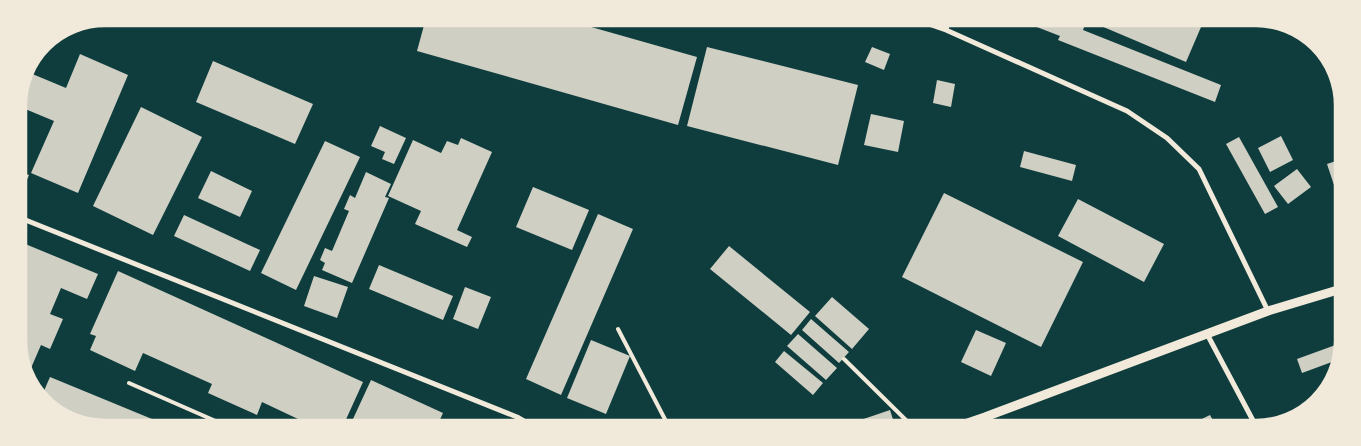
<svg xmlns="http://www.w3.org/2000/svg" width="1361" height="446" viewBox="0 0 1361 446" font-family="'PT Sans',sans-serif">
	<rect width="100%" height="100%" fill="#0f3d3e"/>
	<path fill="#cfcfc3" d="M426,18L563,19L697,57L678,125L417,51Z
		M1024,20H1087L1083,30L1221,85L1215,102L1058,40L1060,36L1024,22Z
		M1095,20H1204L1186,62L1094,23Z
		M707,47L858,85L838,165L687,126Z
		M872,47L890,54L884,70L865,62Z
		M80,54L128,75L78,193L31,173L54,121L18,106V100L30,73L66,88Z
		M213,61L313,104L295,144L196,102Z
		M937,80L955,84L951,107L933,103Z
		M141,107L202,137L153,235L93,206Z
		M871,114L904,121L898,152L864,145Z
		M380,126L406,138L394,164L382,159L385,152L371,146Z
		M1281,136L1293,160L1270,172L1258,148Z
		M1239,137L1278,207L1265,214L1226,144Z
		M461,138L492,152L457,230L472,237L467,247L415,224L421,211L388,196L413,140L441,153L447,141L458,145Z
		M325,141L360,157L296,290L261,273Z
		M1024,151L1076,165L1072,181L1020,167Z
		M1342,159L1341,206L1327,164Z
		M1297,169L1311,187L1288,204L1274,186Z
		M18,171L29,175L22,192L18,190Z
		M211,171L252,191L240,217L198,198Z
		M366,172L391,184L385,197L389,198L352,283L322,270L325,263L320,260L325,248L332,251L349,211L344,209L350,195L355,198Z
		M533,187L589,210L572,250L516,227Z
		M944,193L1083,262L1041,347L902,277Z
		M1078,199L1164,244L1144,282L1058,236Z
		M598,214L633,229L561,395L526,379Z
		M184,215L260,250L250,271L174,236Z
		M18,241L98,274L87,299L61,288L50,314L63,319L50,349L41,345L28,375L19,358Z
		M729,246L810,312L791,335L710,269Z
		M379,265L453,296L443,320L369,289Z
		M118,271L363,382L343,426H298L295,425L298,419L262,402L257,415L208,393L212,384L143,353L135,371L90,350L96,336L90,334Z
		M314,276L348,287L337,318L304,306Z
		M465,287L491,297L478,329L453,319Z
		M832,297L869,329L852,349L815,316Z
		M811,319L849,352L839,363L802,330Z
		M976,330L1006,343L991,376L961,362Z
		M798,334L837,368L826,380L787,346Z
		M591,340L630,356L606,414L567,398Z
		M1341,343L1340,359L1302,373L1297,359Z
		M784,351L823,383L813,395L775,362Z
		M50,377L169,426L82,425L40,400Z
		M371,380L443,413L437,426H357L359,422L353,419Z
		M890,410L895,426L889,427H840Z
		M1210,415L1217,428H1183Z"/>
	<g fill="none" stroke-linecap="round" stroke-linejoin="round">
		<path stroke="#f1e9da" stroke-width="4" d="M946,30L950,20
			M618,329L669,427
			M844,359L913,427
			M129,383L227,426"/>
		<path stroke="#f1e9da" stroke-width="5" d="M917,20L946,30L1127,111L1167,138L1199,169L1268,311
			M18,217L517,417L534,427
			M1207,334L1257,428"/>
		<path stroke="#f1e9da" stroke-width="9" d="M953,428L985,417L1268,311L1341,289"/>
	</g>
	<path d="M0 0H1361V446H0ZM105 26H1256A79 79 0 0 1 1335 105V341A79 79 0 0 1 1256 420H105A79 79 0 0 1 26 341V105A79 79 0 0 1 105 26Z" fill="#f1e9da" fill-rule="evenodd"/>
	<path fill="none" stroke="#f1e9da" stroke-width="2.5" d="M105 26H1256A79 79 0 0 1 1335 105V341A79 79 0 0 1 1256 420H105A79 79 0 0 1 26 341V105A79 79 0 0 1 105 26Z"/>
</svg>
